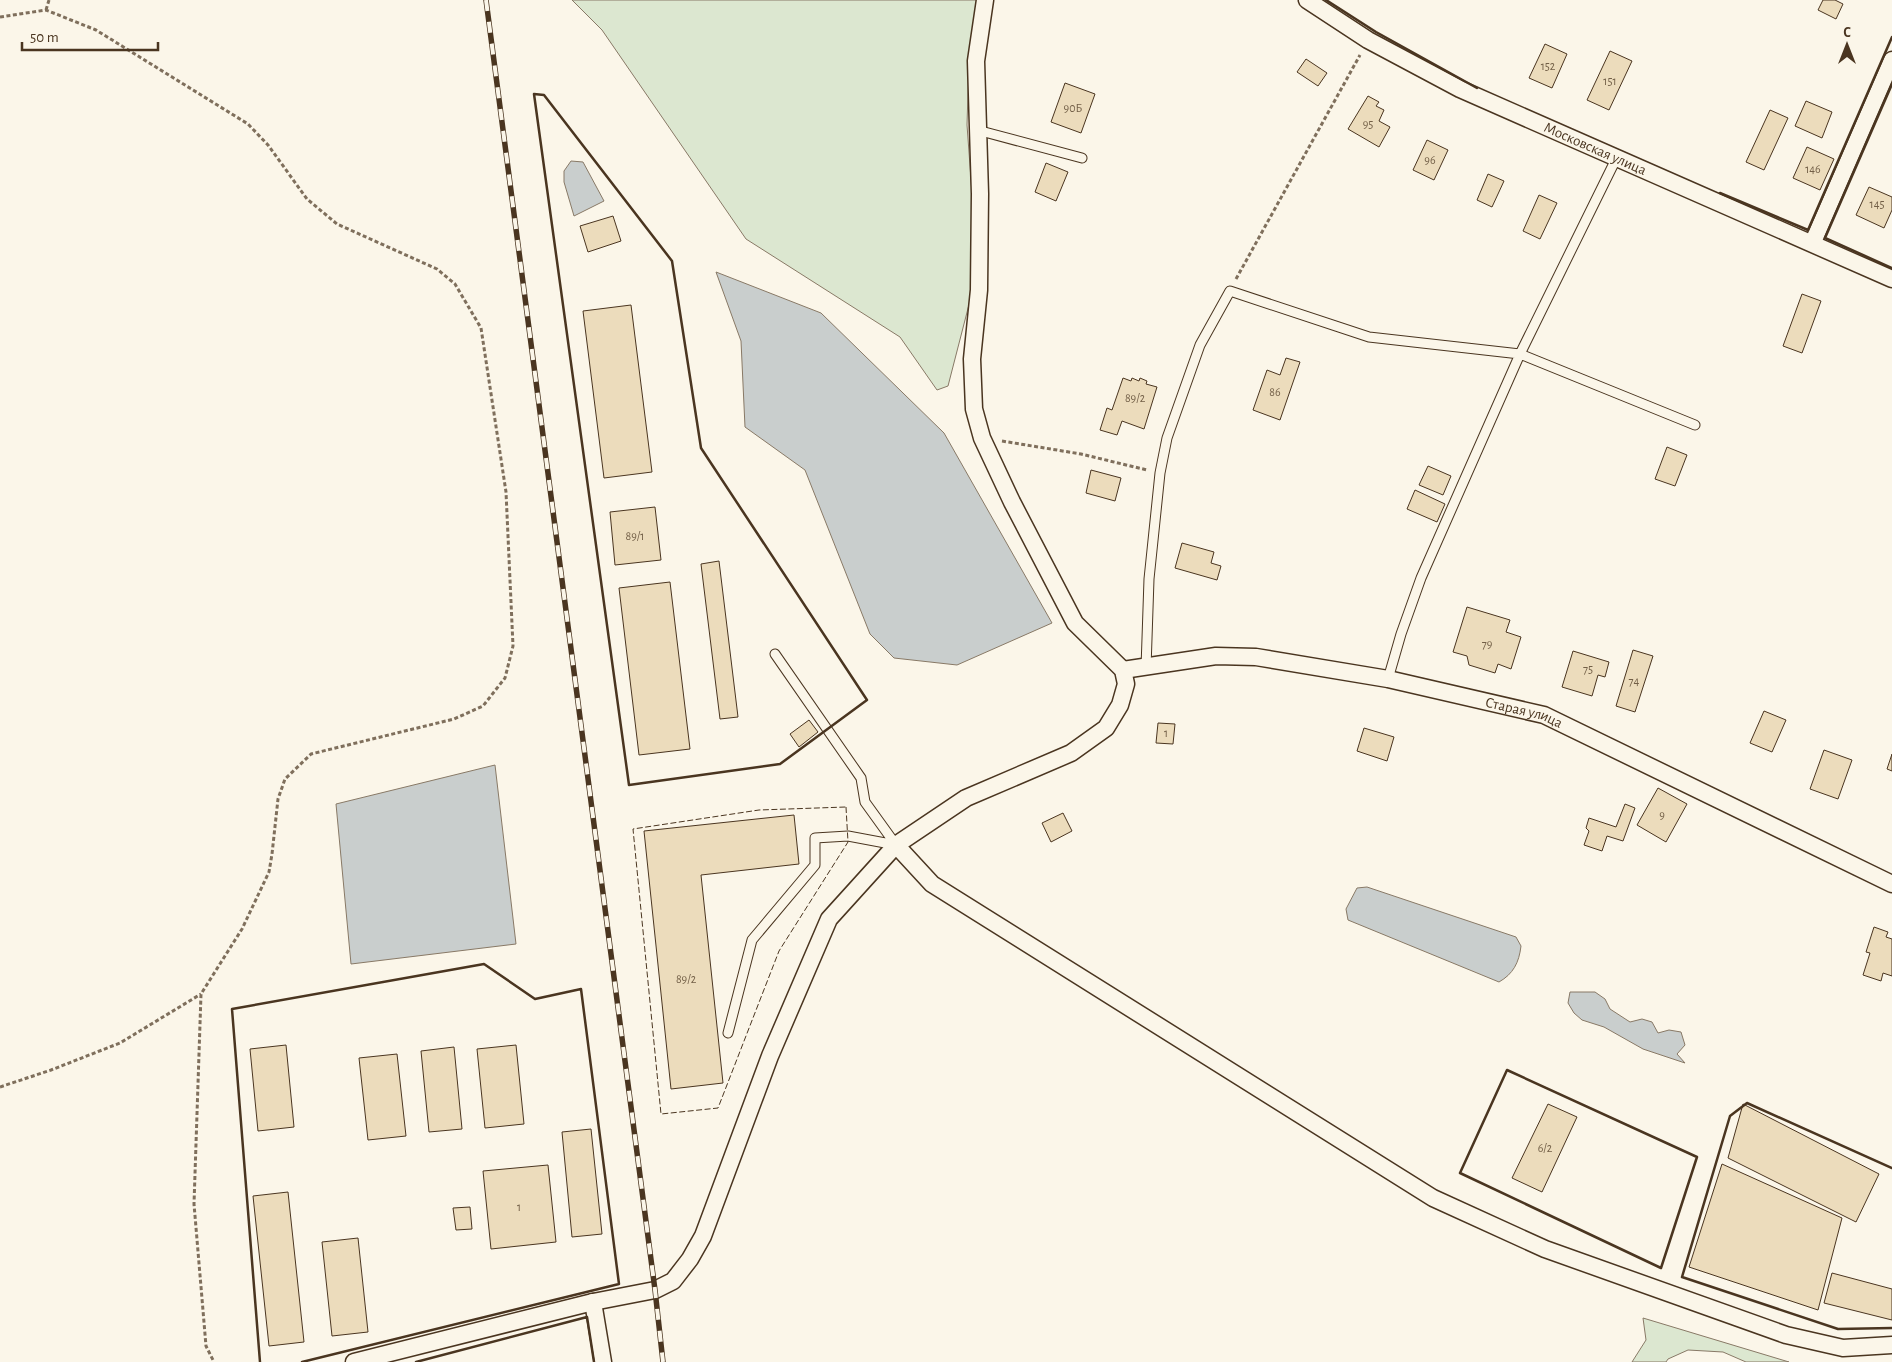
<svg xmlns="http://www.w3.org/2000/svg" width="1892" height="1362" viewBox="0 0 1892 1362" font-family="'Alegreya Sans',sans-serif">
	<rect width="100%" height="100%" fill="#fbf6e9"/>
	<path fill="#dce7d0" stroke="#887966" d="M572,0H977L969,59L967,125L972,193L973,289L948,386L937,390L900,337L746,239L602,30Z
		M1643,1318L1789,1362H1746L1723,1352L1688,1350L1668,1359L1666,1362H1632L1646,1340Z"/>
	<path fill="#c9cecd" stroke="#887966" d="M571,161L583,162L604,201L574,216L564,182V171Z
		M716,272L821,313L944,433L1052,623L957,665L894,658L870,634L805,470L745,427L741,341Z
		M495,765L516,944L351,964L336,804Z
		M1367,887L1516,937L1521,946C1519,963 1513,974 1499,982L1348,920L1346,909L1357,888Z
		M1570,992H1595L1605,999L1610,1009L1630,1022L1642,1019L1652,1022L1658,1033L1669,1030L1681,1032L1685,1045L1677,1054L1685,1063L1643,1049L1604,1027L1582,1020L1574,1013L1568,1003Z"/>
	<path fill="#ecdcbc" stroke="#4a3520" d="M1823,0H1835L1843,4L1836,19L1818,10Z
		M1545,44L1567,54L1552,88L1529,78Z
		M1610,51L1632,61L1609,110L1587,100Z
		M1306,59L1327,73L1318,86L1297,72Z
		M1065,83L1095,94L1081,133L1051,122Z
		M1368,96L1379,102L1376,106L1384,110L1379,121L1390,127L1379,147L1348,129Z
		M1806,101L1832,112L1822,138L1795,126Z
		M1770,110L1788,118L1764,170L1746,162Z
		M1427,140L1448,150L1434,180L1413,170Z
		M1807,147L1834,159L1820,190L1793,178Z
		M1046,163L1068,172L1056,201L1035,192Z
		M1488,174L1504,181L1492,207L1477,200Z
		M1869,187L1892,197V210L1884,228L1856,215Z
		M1539,195L1557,203L1540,239L1523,231Z
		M613,216L621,241L588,252L580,226Z
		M1802,294L1821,301L1802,353L1783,346Z
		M631,305L652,472L604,478L583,311Z
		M1286,358L1300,362L1280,420L1253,410L1267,370L1280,375Z
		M1123,378L1131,381L1132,378L1139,381L1140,378L1147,381L1146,384L1157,387L1144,429L1122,421L1117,435L1100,430L1107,408L1112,410Z
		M1667,447L1687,455L1675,486L1655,479Z
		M1428,466L1451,476L1443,495L1419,485Z
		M1091,470L1121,478L1115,501L1086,493Z
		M1415,490L1445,504L1437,522L1407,509Z
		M655,507L661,560L615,565L610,512Z
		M1182,543L1214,552L1211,563L1221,566L1217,580L1175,568Z
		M719,561L738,717L720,719L701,564Z
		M670,582L690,749L639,755L619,588Z
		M1467,607L1510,620L1506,632L1521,637L1511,669L1498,664L1495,673L1469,665L1467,656L1453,652Z
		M1633,650L1653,656L1635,712L1616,706Z
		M1573,651L1609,662L1605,677L1598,675L1592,696L1562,687Z
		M1764,711L1786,720L1772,752L1750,743Z
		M809,720L818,732L799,747L790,734Z
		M1158,723L1175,724L1173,744L1156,743Z
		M1364,728L1394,737L1387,761L1357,751Z
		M1824,750L1852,760L1838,799L1810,789Z
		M1892,754V771L1887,769Z
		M1658,788L1687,804L1666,842L1637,825Z
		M1625,804L1635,808L1623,841L1607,836L1602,851L1584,845L1589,831L1586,828L1589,818L1616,827Z
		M1063,813L1072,831L1051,842L1042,823Z
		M794,815L799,864L701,875L723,1083L671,1089L644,831Z
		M1874,927L1888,932L1886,937L1892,939V976L1883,973L1881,981L1863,975L1870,953L1866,952Z
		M286,1045L294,1127L258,1131L250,1049Z
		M516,1045L524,1124L485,1128L477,1049Z
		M454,1047L462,1129L429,1132L421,1051Z
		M397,1054L406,1136L368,1140L359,1058Z
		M1548,1104L1577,1117L1542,1192L1512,1178Z
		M1743,1104L1879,1174L1856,1222L1728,1158Z
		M591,1129L602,1234L572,1237L562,1132Z
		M1722,1164L1842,1218L1818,1310L1689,1267Z
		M548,1165L556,1242L491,1249L483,1171Z
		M288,1192L304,1342L269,1346L253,1196Z
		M470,1207L472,1229L456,1230L453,1208Z
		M358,1238L368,1332L332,1336L322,1242Z
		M1832,1273L1892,1289V1320L1824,1303Z"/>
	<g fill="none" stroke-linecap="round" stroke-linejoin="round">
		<defs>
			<path id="lane" d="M977,130L1082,158
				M775,654L861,778L865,802L896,845
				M1146,668L1149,579L1160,473L1167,438L1200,345L1230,291L1369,337L1520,354L1695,425
				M1388,679L1401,634L1421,578L1520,354L1617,157
				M728,1033L752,940L815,865V838L848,836L896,845"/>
			<g id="street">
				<path id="s1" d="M1307,0L1368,40L1460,89L1892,279"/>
				<path d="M1813,242L1892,60"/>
				<path id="s2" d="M1123,670L1216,656L1256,657L1388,679L1544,715L1892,884"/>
				<path d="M896,845L932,884L1433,1198L1545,1249L1786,1335L1843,1348L1892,1345"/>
				<path d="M593,1302L603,1362"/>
				<path d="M354,1362L593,1302L655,1290L673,1281L690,1259L703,1236L770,1056L829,919L896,845L966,798L1071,753L1106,728L1120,705L1126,684L1123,670L1075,623L1012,502L982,438L974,409L972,359L979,290L980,194L976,61L985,0"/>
			</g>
		</defs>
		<use href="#lane" stroke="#4a3520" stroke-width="11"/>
		<use href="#street" stroke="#4a3520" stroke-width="19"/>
		<path stroke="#7f6f5c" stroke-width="3" stroke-dasharray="4 2.5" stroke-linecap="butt" d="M46,10L49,0
			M0,17L46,10L96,30L248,124L268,145L307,199L337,224L437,269L455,284L481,328L506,492L513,646L505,678L483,706L454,719L311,754L285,779L278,799L272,854L269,872L242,929L201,994L194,1204L206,1346L214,1362
			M1236,279L1360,55
			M1002,441L1081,454L1147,470
			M0,1087L51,1070L120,1043L201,994"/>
		<use href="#lane" stroke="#fbf6e9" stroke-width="9"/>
		<use href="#street" stroke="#fbf6e9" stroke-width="16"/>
		<defs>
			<path id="rail" d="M486,0L655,1290L663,1362"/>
		</defs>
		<use href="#rail" stroke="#4a3520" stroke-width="5.5"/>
		<use href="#rail" stroke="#fbf6e9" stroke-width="4" stroke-dasharray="11" stroke-linecap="butt"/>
		<path stroke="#4a3520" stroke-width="1" stroke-dasharray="6 2.5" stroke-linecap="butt" d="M846,807L848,842L779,951L718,1108L661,1114L633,829L759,810Z"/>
		<path stroke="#4a3520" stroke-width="2.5" d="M1326,0L1376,32L1477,88
			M1892,84L1825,238L1892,268
			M534,94L544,95L672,261L701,448L867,700L780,764L629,785Z
			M1720,193L1808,230L1892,37
			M1507,1070L1697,1157L1661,1268L1460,1173Z
			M1892,1168L1747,1103L1730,1116L1682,1277L1838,1329L1892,1328
			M260,1362L232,1009L484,964L535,999L581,989L619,1284L302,1362
			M416,1362L587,1317L594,1362"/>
	</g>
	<g text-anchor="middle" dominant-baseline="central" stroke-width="4" stroke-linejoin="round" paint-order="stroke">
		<g font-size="12" fill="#725f47">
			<text x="1548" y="66">152</text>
			<text x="1610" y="81">151</text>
			<text x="1073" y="108">90Б</text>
			<text x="1368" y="124">95</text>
			<text x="1430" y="160">96</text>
			<text x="1813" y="169">146</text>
			<text x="1877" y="204">145</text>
			<text x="1275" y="392">86</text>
			<text x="1135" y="398">89/2</text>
			<text x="635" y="536">89/1</text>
			<text x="1487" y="644">79</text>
			<text x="1588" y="669">75</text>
			<text x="1634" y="681">74</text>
			<text x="1166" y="733">1</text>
			<text x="1662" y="815">9</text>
			<text x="686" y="979">89/2</text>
			<text x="1545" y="1148">6/2</text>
			<text x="519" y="1207">1</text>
		</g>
		<g font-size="15" fill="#4a3520" stroke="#fbf6e9">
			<text stroke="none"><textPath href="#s1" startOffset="325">Московская улица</textPath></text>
			<text stroke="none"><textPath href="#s2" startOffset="408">Старая улица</textPath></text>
		</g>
	</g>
	<g transform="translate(1847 45)" stroke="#fbf6e9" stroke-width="4" paint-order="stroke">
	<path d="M0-4L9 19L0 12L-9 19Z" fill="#4a3520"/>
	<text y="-8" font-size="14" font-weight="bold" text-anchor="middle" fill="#4a3520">С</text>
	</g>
	<path d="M22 42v8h136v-8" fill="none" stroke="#4a3520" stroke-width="2.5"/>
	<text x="30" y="42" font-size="15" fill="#4a3520" stroke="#fbf6e9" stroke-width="4" paint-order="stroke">50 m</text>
</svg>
